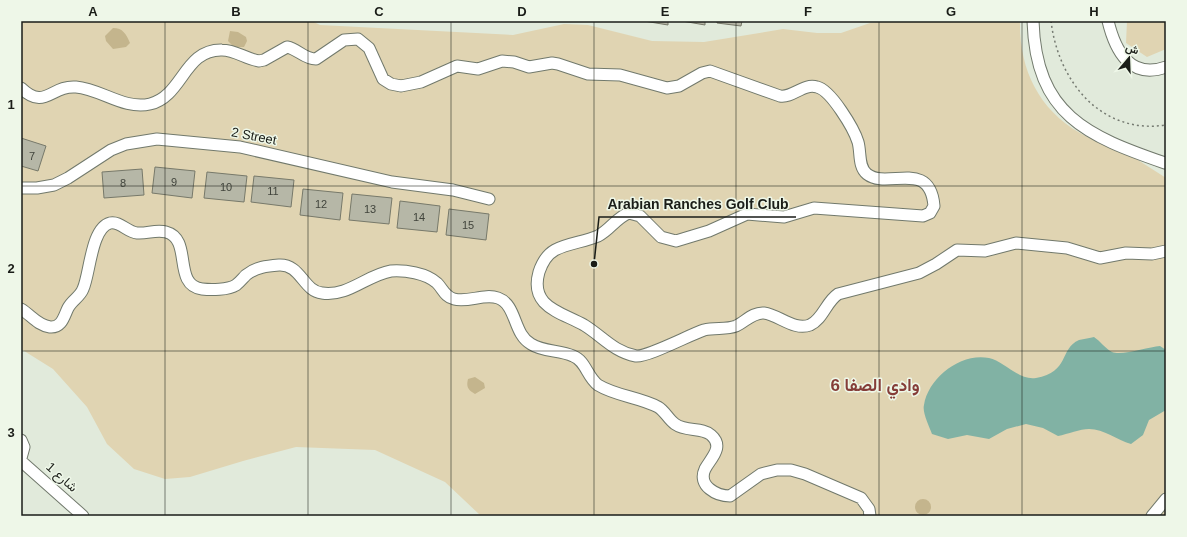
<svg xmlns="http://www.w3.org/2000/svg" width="1187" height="537" viewBox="0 0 1187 537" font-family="Helvetica,Vazirmatn,sans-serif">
	<rect width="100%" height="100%" fill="#e1eadb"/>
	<path fill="#e0d4b2" d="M21,21H312L320,25L513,35L564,24L588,25L652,41L704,42L783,29L817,33H841L870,23L891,21H1020C1019,68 1038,109 1080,133C1098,143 1119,151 1138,160C1147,166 1157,172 1166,178V516H481L445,482L375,450L296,447L243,461L190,477L165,479L134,469L107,444L87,407L53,369L21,349Z
		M1127,21H1166V49L1147,57L1126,43Z"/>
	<path fill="#c4b58d" d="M113,28C123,28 126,34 130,43L126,47L113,49L106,41L105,36Z
		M230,31L238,32L246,37L247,41L244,47H234L228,41Z
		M475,377L484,383L485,388L475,394C468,390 466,387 468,379Z
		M915 507a8 8 0 1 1 16 0a8 8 0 1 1-16 0Z"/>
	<path fill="#81b2a4" d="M1094,337C1100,341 1106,349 1112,352C1122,356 1148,347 1160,346L1166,350V410L1149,420L1143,435L1131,444C1117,440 1104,429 1089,429C1080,429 1068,434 1058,436L1043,428L1026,424L1007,429L989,439L967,435L948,439L932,434C929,426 922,412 924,405C928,378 961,352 989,358C1004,361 1019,381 1036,378C1070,372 1059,349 1079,340C1084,339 1090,338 1094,337Z"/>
	<path fill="#b6b7a7" stroke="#77796a" d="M644,21H668V25Z
		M682,21H705V25Z
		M717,21H742L741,26L717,23Z
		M21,138L46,146L38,171L21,166Z
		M155,167L195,171L192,198L152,193Z
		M142,169L144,195L104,198L102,172Z
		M207,172L247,176L244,202L204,198Z
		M254,176L294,180L291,207L251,202Z
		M303,189L343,193L340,220L300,215Z
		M352,194L392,198L389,224L349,220Z
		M400,201L440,206L437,232L397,228Z
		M449,209L489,214L486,240L446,235Z"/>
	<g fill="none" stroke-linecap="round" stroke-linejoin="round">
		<defs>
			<path id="minor" d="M1033,21C1036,115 1087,136 1165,163
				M1108,21C1115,50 1130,80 1166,67
				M21,88C45,111 51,85 76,87C101,89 124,110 150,104C183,96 184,49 222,50C235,50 246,59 259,61L264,60L287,47C298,49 304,59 316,59L344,40L358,39L369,48L383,79L391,84L401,86L421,82L457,66L478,69L502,61L514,62L529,67L552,63L558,64L588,74L620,75L667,88L679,86L702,73L710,71L780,96C793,98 803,83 817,87C831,90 854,129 858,142C861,152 858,167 867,174C887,190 930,158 934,206L930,213L923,216L814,208L784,217L747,214L709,231L676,241L661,237L640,216L629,213C617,217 610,230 598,236C584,242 568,243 555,250C546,255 542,263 539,272C529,307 561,312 584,325C602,336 614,352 636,356C648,357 689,335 704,330C715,327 726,330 736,326C745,322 753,312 764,313C779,315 794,331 810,325C823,319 826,302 838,294L919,273L936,264L957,250L985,251L1016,243L1067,248L1100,258L1126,253L1152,254L1166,251
				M21,188H37L54,185L68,178L111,150L126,144L157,139L240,147L392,182L453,190L489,199
				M21,309C31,315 37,325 50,327C62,328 64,316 68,308C72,300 80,297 83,289C90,274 91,228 110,223C120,221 127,232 137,233C147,234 156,229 166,232C193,239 172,285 202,289C211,290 228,290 236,285C240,282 243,278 246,275C256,267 267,266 279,265C301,264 303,291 322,293C348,297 367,275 391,271C405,270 426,273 437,283C443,289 445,297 454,299C468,303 484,293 498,298C517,305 513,334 531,344C543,352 560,350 573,356C586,361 587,377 598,385C616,396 639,397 658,407C665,411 668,419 675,424C686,432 702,427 711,435C725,447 710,459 705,469C697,486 717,496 730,496L761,474L777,470H791L805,474L861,498L869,509L870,516
				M21,440L24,447L21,458
				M21,461L83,516
				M1152,516L1166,499"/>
		</defs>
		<use href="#minor" stroke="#71796c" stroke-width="13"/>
		<path stroke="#757a71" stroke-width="1.5" stroke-dasharray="2 3" stroke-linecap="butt" d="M1051,21C1058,81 1101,135 1166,125"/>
		<use href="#minor" stroke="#fff" stroke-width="11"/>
	</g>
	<path fill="none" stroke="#1a1d18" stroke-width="1" stroke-opacity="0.55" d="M165,21V516M308,21V516M451,21V516M594,21V516M736,21V516M879,21V516M1022,21V516M21,186H1166M21,351H1166"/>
	<g text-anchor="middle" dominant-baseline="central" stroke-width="3" stroke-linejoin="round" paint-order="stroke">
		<g font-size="11" fill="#41443c">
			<text x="32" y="156">7</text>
			<text x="174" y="182">9</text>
			<text x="123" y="183">8</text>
			<text x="226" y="187">10</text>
			<text x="273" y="191">11</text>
			<text x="321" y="204">12</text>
			<text x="370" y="209">13</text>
			<text x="419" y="217">14</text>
			<text x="468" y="225">15</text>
		</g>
		<g font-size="13" fill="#1a1d18" stroke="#eef7e8">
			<text transform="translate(254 136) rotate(11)">2 Street</text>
			<text transform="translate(62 477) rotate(42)">شارع 1</text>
		</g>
		<g font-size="17" font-weight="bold" fill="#853d38" stroke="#eef7e8">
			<text x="875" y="385">وادي الصفا 6</text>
		</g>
	</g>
	<path fill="none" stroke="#1a1d18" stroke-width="1.5" d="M594 264L599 217H796"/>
	<circle fill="#1a1d18" stroke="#eef7e8" stroke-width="1.5" cx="594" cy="264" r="4"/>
	<g font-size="14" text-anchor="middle" font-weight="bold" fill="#1a1d18" stroke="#eef7e8" stroke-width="3" stroke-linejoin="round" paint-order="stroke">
		<text x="698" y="209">Arabian Ranches Golf Club</text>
	</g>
	<rect width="1187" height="537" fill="none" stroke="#eef7e8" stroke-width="44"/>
	<g transform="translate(1129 58) rotate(19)" stroke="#eef7e8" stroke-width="3" paint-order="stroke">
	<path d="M0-3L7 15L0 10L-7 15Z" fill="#1a1d18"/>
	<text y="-6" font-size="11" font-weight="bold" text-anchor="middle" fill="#1a1d18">ش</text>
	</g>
	<rect x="22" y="22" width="1143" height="493" fill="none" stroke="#1a1d18" stroke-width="1.5"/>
	<g font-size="13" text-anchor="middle" font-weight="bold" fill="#1a1d18">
		<text x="93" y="16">A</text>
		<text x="236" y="16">B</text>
		<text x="379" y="16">C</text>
		<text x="522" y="16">D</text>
		<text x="665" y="16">E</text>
		<text x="808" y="16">F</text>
		<text x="951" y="16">G</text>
		<text x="1094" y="16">H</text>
		<text x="11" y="109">1</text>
		<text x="11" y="273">2</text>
		<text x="11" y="437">3</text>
	</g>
</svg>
